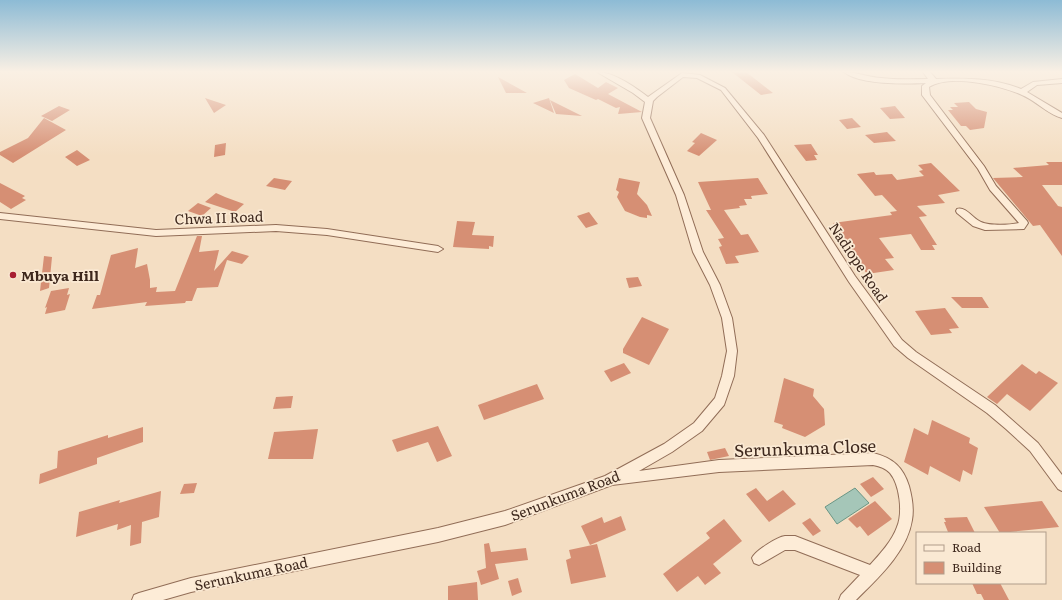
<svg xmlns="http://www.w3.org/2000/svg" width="1062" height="600" viewBox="0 0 1062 600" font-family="Literata,serif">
	<rect width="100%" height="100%" fill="#f4dec3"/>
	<path fill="#a5c6b8" stroke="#6a9685" d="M855,488L869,503L837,524L825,507Z"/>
	<path fill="#d68f74" d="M732,72H746L773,93L761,95Z
		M575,74L598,88L606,82L618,88L608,94L642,112L618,114L620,107L616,108L598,99L596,100L569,88L564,80Z
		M498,77L527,93H506Z
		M205,98L226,105L214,113Z
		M549,98L554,113L533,103Z
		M550,100L582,116L556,114Z
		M969,102L976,109L987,112L984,128L970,130L966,126H961L948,110H953L950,107H958L954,103Z
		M59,106L70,110L52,121L41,116Z
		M895,106L905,118L890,119L880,108Z
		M44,118L66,130L13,163L0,155V152L28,138Z
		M852,118L861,127L847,129L839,120Z
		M887,132L896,141L874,143L865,135Z
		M701,133L717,140L699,156L687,151L695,143L692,142Z
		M226,143L225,155L214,157L215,145Z
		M811,144L818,155H814L817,160L806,161L794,145Z
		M77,150L90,160L77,166L65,157Z
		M1046,162H1062V185H1042L1058,206L1062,207V256L1040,225L1033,226L993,178L1023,177L1013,168L1049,165Z
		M931,163L960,191L938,195L945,203L917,206L927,216L919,217L937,245H932L935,250H921L911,234L879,238L894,258L885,259L894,270L867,274L844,243H848L833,223L892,215L890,212L897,211L882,195L875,196L857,174L874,172L876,175L892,174L897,180L924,176L919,171L923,170L918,165Z
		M274,178L292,181L285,190L266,186Z
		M619,178L640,182L637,194L647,205L652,216L647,215V218L640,217L625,211L617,197L619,192L616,190Z
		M758,178L768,194L751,196L752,199H744L747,205L739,206L740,208L724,210L741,235L748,234L759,252L735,256L739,263L726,264L719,247L722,246L718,239L724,238L706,210H711L698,182Z
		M0,183L25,196L22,198L26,200L11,209L0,202Z
		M216,193L225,197L244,204L235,212L205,202Z
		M198,203L211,208L202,216L188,211Z
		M589,212L598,224L586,228L577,216Z
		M457,221L475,222L472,235L494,236L493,247L489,246V249L453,247Z
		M197,236H202L199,252L219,250L214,271L232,251L249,256L242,264L227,260L218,287L197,288L192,301H186L185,303L145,306L147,302L92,309L97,295H100L111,255L138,248L135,268L147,264L150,280V288L157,287L156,292L175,291Z
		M44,256L52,257L49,288L40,291Z
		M638,277L642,286L629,288L626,278Z
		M69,288L67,295L70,294L65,310L45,314L47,307L45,308L51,291Z
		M951,297H982L989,308H962Z
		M945,308L959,328L949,329L952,333L931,335L915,311Z
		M642,317L669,329L649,365L623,353V349Z
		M624,363L631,373L611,382L604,371Z
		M1022,364L1036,374L1039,371L1058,383L1030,411L1007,394L997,404L987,397Z
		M784,378L814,389L813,396L824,409L825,425L805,437L782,428L783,425L774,422Z
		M537,384L544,399L484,420L478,405Z
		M293,396L291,408L273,409L276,397Z
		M932,420L970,438L969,443L978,448L972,475L963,470L960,482L930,466L928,475L904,462L914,428L928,435Z
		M438,426L452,456L437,462L428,442L397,452L392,440Z
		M143,427V442L97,458V464L39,484L40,474L57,468L58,451L108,435V438Z
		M318,429L313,459H268L274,432Z
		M725,448L729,456L710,460L707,452Z
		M873,477L884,489L871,497L860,484Z
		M197,483L194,493L180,494L184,484Z
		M756,488L767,501L783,490L796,504L769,522L746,494Z
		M161,491L159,517L142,522L141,543L130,546L131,525L117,530L118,524L76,537L79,512L120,500L119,503Z
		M875,501L892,519L868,536L860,526L857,528L848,519Z
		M1042,501L1059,527L1000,533L984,507Z
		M621,516L626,530L590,545L581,526L602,517L604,523Z
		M967,517L975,533L948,532L944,522H946L944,518Z
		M810,518L821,531L813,536L802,523Z
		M724,519L742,541L713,564L721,573L705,585L698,576L677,592L663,574L710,538L706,533Z
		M489,543L491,552L526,548L528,560L495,564L499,579L481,585L477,571L486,568L484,544Z
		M597,544L606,577L571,584L566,560L571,558L569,550Z
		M518,578L522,592L512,596L508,581Z
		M477,582L478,600H448V586Z
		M972,583H1000L1009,600H984L981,594H977Z"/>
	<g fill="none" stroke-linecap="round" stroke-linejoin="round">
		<defs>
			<path id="street" d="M597,72C614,72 635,87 648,97L682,73L700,75L725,88L764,135L855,276L902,340L916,352L995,405L1038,443L1062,475V491L1058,489L1030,451L1006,429L987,413L908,358L894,346L849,282L758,138L721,90L697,78L683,77L657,97L653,101L650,118L684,195L703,252L720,285L732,318L737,351L734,376L724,405L702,431L672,452L639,471L719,460L873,453C893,458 903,467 909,486C912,497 914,509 912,520C907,552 878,578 856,600H839L841,595L860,575L795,550H785L759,565L754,563L752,558C755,551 777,537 785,536C788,536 792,536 795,536L870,565C880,554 892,541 897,527C903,513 900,485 890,473C885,468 879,466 873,465L719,472L612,485L505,525L438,542L191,592L163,600H132L134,595L139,593L191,578L438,528L505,511L605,476L664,444L694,423L715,398L722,376L727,351L722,318L710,285L693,252L676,195L642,118L645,102L633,93Z
				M844,72C856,72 868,77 881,78C897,80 913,79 928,79L923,72H930L936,79C965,78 994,78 1021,89L1033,82L1062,79V83L1037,85L1027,92L1062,113V118C1050,115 1039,104 1028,98C1006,86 951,73 929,87L930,95L984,166L996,186L1027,221L1028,223L1024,229L985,230L973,226L957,213L956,211L957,209C966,206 973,219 981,222C990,226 1010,225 1019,223L990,190L978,169L922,95V86L926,83C905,84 860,85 844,72Z
				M0,213L156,230L276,225L327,229L438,246L443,249L438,252L327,235L276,231L156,236L0,219Z"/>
		</defs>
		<use href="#street" stroke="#916d57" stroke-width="2"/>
		<use href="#street" fill="#fdecd7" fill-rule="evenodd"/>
	</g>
	<linearGradient id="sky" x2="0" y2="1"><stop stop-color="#8dbbd5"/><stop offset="0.46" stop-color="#faf0e4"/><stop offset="1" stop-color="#faf0e4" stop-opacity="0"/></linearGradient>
	<rect width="1062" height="156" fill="url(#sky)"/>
	<circle fill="#a81f33" stroke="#fae9d3" stroke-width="1.5" cx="13" cy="275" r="4"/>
	<g text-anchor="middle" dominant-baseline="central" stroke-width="3.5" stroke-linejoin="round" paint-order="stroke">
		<g font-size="14" fill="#3e281d" stroke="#fae9d3">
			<text transform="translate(219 217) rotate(-2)">Chwa II Road</text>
			<text transform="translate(859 262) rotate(56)">Nadiope Road</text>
			<text transform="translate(565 495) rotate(-21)">Serunkuma Road</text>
			<text transform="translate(251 573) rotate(-12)">Serunkuma Road</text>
		</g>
		<g font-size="14" font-weight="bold" fill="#3e281d" stroke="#fae9d3" text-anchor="start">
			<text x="21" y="275">Mbuya Hill</text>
		</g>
		<g font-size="17" fill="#3e281d" stroke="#fae9d3">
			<text transform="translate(805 447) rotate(-2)">Serunkuma Close</text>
		</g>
	</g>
	<rect x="916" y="532" width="130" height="52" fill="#fae9d3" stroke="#af9c8a"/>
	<rect x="924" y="545" width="20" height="6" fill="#fdecd7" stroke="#af9c8a"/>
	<text x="952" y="552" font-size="12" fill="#3e281d">Road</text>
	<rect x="924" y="562" width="20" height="12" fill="#d68f74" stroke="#af9c8a"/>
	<text x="952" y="572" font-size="12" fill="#3e281d">Building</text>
</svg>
